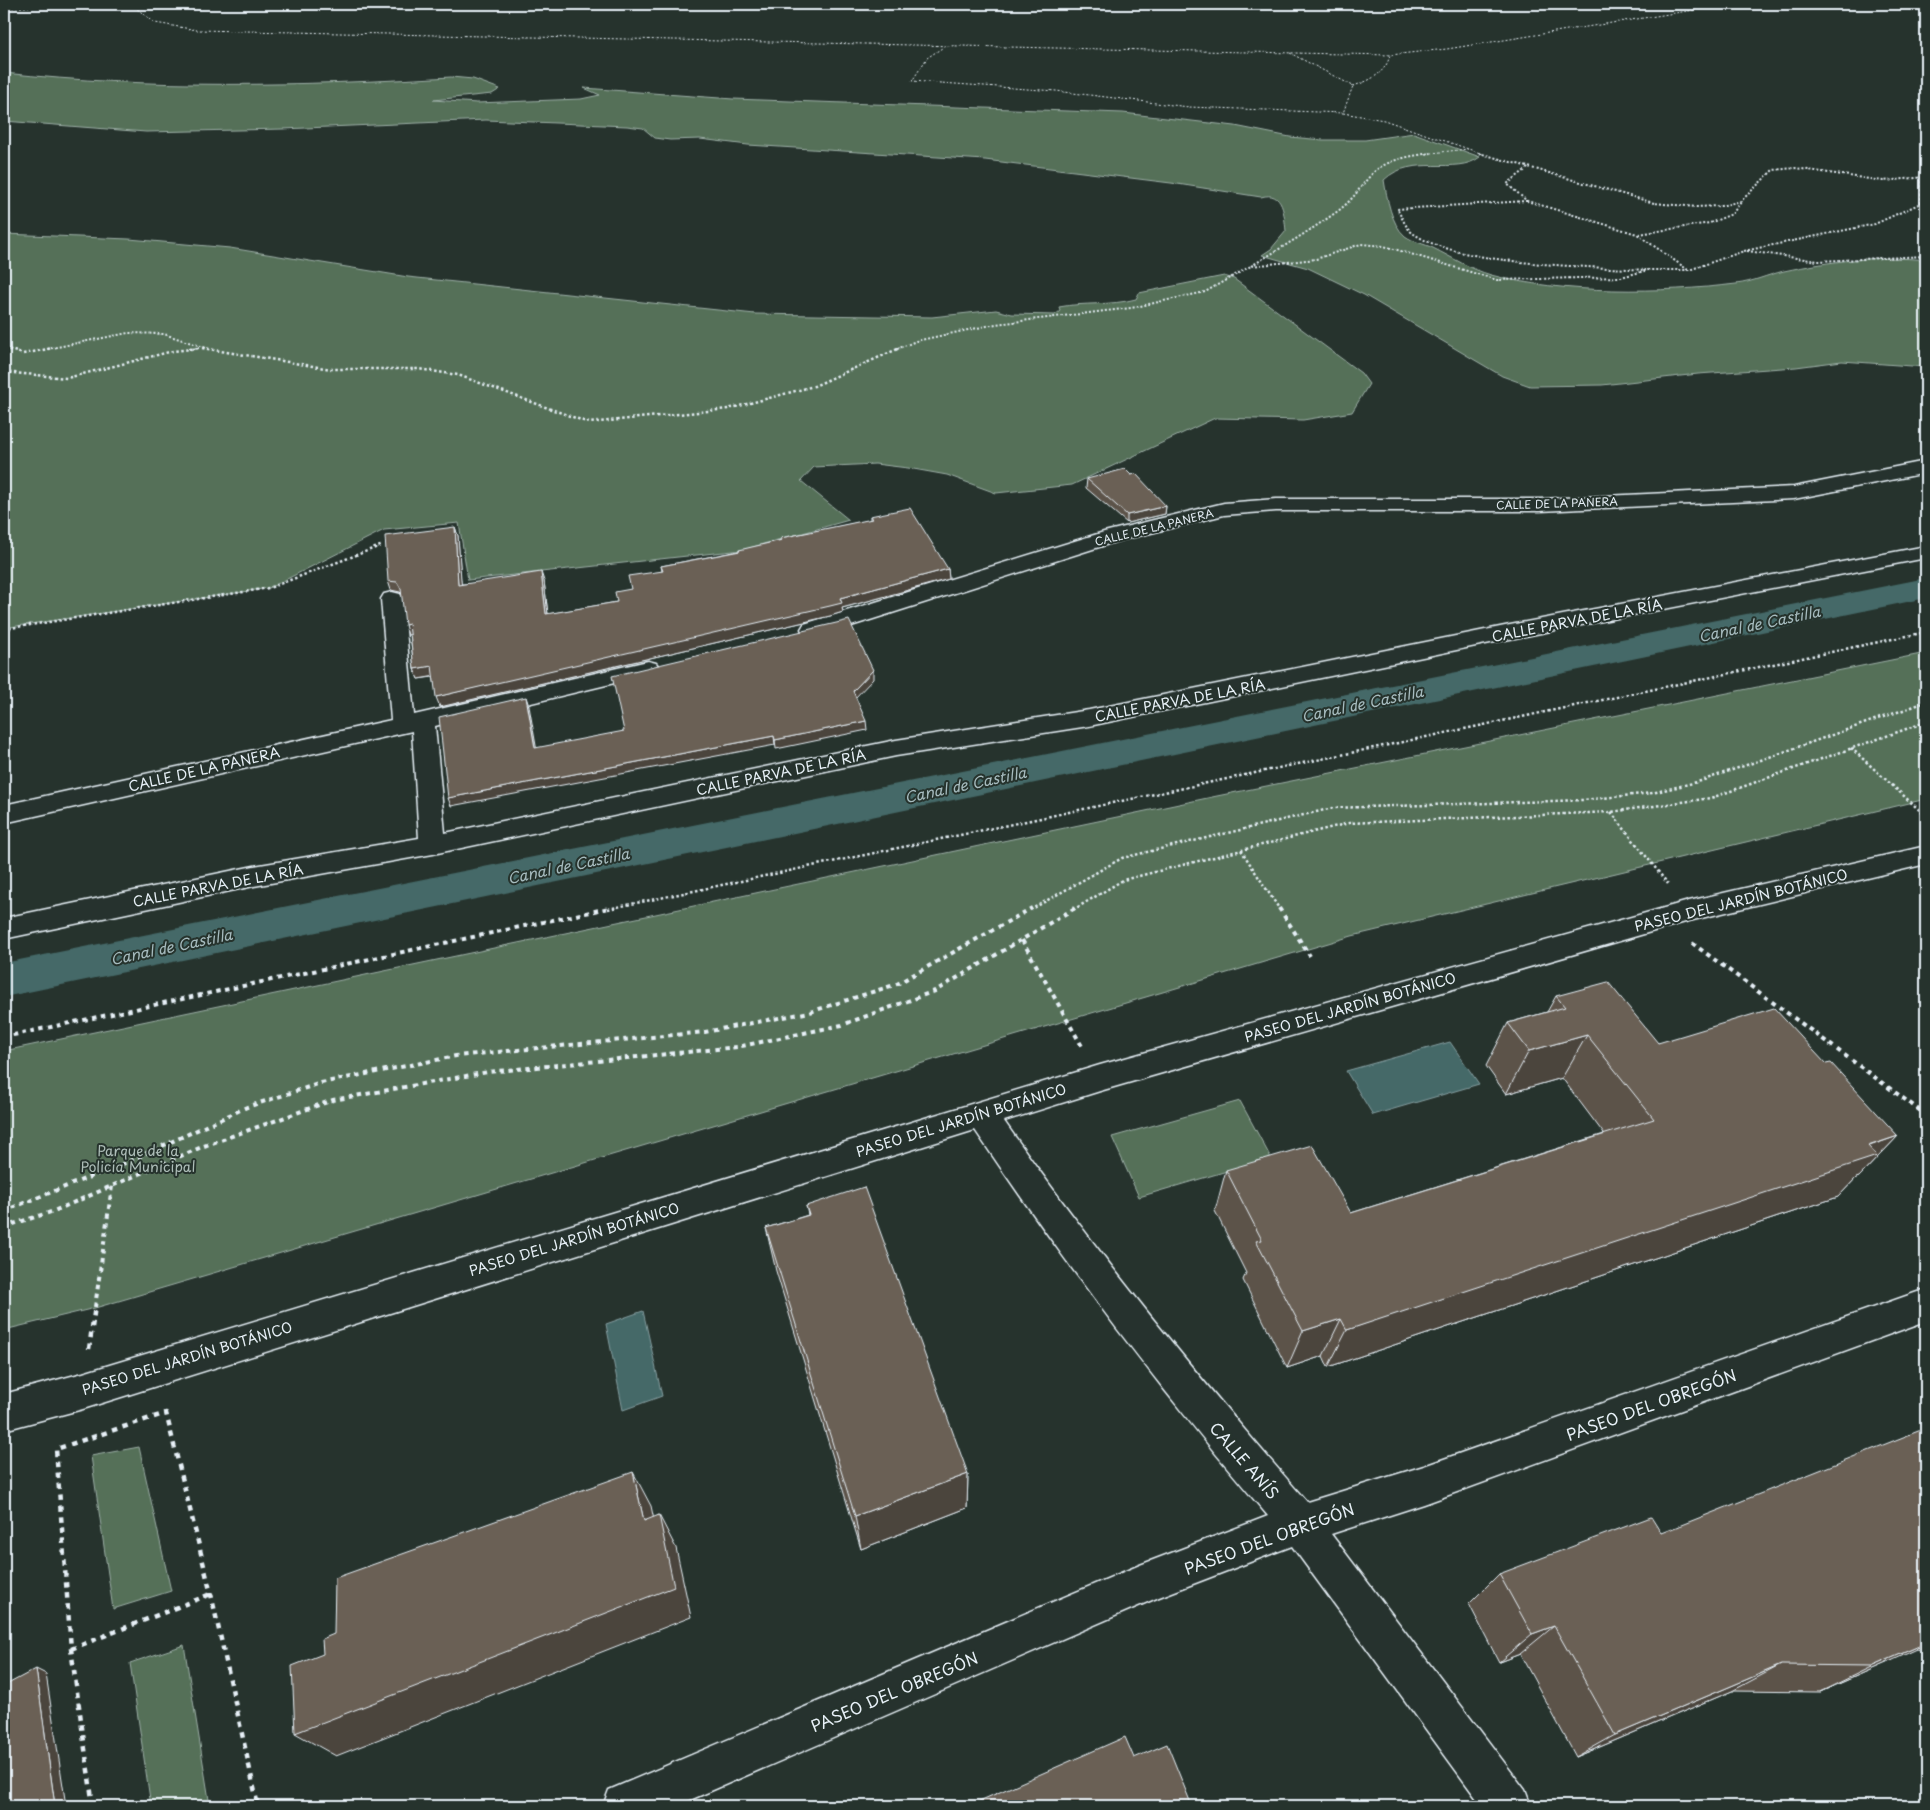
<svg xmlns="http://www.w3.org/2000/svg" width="1930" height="1810" viewBox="0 0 1930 1810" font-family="'Playpen Sans',sans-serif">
	<rect width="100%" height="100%" fill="#26332d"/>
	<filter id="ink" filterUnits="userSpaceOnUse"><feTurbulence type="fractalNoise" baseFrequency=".02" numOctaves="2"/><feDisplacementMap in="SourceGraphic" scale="10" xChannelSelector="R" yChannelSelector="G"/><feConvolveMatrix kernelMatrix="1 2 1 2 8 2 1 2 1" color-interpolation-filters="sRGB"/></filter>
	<g filter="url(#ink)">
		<path fill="#547058" stroke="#9eb0a8" d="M4,73C152,89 302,86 451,77L473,79L500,89L492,94L433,100L477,103L581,99L600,95L584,88L733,99L1123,113L1235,126L1290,137L1323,140H1365L1414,133L1480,157C1456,176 1412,153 1384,180C1387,198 1391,224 1405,236C1413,242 1425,244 1433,248C1453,258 1470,269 1491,275C1561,294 1664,293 1736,284C1753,282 1767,275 1784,271C1830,261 1879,255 1926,260V367L1842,361L1796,367L1698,374L1602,385L1530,386L1502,376L1364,295L1308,268L1262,255L1271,249L1286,231C1284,215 1284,190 1261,197L1171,183L985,160L748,145L700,139L670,140L655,138L643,128L627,126L486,120L283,129L146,132L4,121Z
			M4,234L129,239L230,248L408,277L755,314L932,317L996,310L1012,314L1055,315L1060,311L1059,307C1084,302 1110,306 1136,299L1139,293L1224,276L1234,279L1361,373L1369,384L1352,412L1303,420L1215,418L1072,485L996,493L947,475L908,468L875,464L814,467L801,481L849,520L742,550L468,580L459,523L384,530L269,588L4,628Z
			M1926,653V799L1352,936L95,1308L4,1330V1051L1217,796Z
			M1240,1101L1271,1158L1139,1197L1112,1137Z
			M139,1447L171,1591L113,1609L91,1456Z
			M184,1645L210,1806H151L130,1663Z"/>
		<path fill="#446968" stroke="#869fa2" d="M1450,1042L1479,1084L1373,1115L1346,1071Z
			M643,1311L662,1396L623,1410L606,1324Z"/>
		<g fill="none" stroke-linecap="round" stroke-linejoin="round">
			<path fill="#446968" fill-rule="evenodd" d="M1926,578V598L4,997V963Z"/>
			<defs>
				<path id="minor" d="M1926,461V473L1794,499L1540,511H1276L1224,515L1118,541L845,628L812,636L804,634L801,629L804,624L1104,532L1224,503L1276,499H1540L1794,487Z
					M1926,546V558L1505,640L1089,726L896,756L433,854L254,886L4,939V918L254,866L419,838L412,731L4,823V805L391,720L381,599L384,594L392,592L400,594L403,599L414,715L648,661L656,663L660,668L656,673L648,675L435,726L445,833L896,740L1089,710L1505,626Z
					M1926,846V864L1689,921L1100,1091L1004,1121C1097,1254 1200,1380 1307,1502L1424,1466L1926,1289V1321L1424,1504L1331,1534L1525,1790L1531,1806H1482L1292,1546L1159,1597L676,1806H603L609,1790L1140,1565L1268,1516C1163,1393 1065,1264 975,1130L83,1409L4,1430V1394L83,1373L1100,1065L1689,901Z"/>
			</defs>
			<use href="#minor" stroke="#e8f1f8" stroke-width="3"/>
			<path stroke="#e8f1f8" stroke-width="1" stroke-dasharray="2 2" stroke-linecap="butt" d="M114,4L136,8L155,23L197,30L1390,55L1447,49L1732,4
				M1877,4L1926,11
				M4,8L73,4
				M945,46L927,58L912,81L1056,91L1189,107L1343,113
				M1290,53L1353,86L1343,113L1384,120L1483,154
				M1353,86C1370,81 1386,73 1390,55
				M1423,154L1468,149"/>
			<path stroke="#e8f1f8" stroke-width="2" stroke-dasharray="2 2" stroke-linecap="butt" d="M1479,153L1654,203L1696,207L1721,206L1741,201L1773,170L1795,168L1883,181L1926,177
				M1528,168L1507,184L1527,201L1637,234L1688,270
				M1527,201L1397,209C1402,217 1406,229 1414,234C1462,266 1587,266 1646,270
				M1639,234L1710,223L1732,214L1741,202
				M1747,251L1818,261L1926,256
				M1251,266C1281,248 1310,231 1338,211C1355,198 1358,189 1371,175C1385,159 1412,156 1431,153
				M4,348L8,349
				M47,349L128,333L164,334L210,349
				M189,349L200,348
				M897,349L916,341L996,324L1131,308L1205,292L1251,266L1316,259L1361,244L1384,246L1497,280L1621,277L1648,270H1689L1744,251L1875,224L1921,203L1922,178"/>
			<path stroke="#e8f1f8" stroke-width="2.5" stroke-dasharray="2.5 2.5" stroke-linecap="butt" d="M4,348L23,354L53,348
				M202,348L331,369H418L458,375L589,423L728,409L814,386L900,348
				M4,372L67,378L173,351L200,348
				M4,629L269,588L383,545
				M1851,748L1926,816
				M1611,812L1668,884
				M1241,850L1280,910
				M603,910L1926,632
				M1030,910L1122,858L1333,808L1584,800L1652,793L1701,781L1926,702
				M1073,910L1123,880L1349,823L1611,812L1711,798L1926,722"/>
			<path stroke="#e8f1f8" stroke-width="4" stroke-dasharray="4.5 4.5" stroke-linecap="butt" d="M1279,908L1310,956
				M1022,940L1083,1048
				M1692,943L1926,1115
				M4,1037L609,908
				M4,1211L125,1163L247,1107L321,1083L456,1056L705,1032L810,1012L897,984L1032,908
				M4,1227L54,1211L204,1146L333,1100L488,1072L737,1047L842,1025L935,991L1075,908
				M95,1307L112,1186"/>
			<path stroke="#e8f1f8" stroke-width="4.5" stroke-dasharray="5.5 5.5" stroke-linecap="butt" d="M89,1349L95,1306
				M71,1649L211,1594
				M93,1806L71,1649L56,1449L166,1413L211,1594L258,1806"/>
			<use href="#minor" fill="#26332d" fill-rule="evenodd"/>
		</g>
		<path fill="#5c5349" stroke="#e8f1f8" d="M1087,479L1166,506L1165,514L1127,523L1086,488Z
			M870,516L948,569L949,579L842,608L843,612L830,616L440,707L433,677L418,679L414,669L410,634L408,635L402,594L400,592L391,590L388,581L455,527L458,536L461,584L544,581L548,614L617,602L631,589L662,571L661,566L739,551L781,540V538L870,520Z
			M1556,996L1658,1043L1826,1064L1898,1136L1859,1177L1856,1178L1838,1197L1328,1367L1323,1356L1287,1368L1243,1280L1246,1273L1215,1211L1226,1170L1351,1213L1604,1134L1562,1078L1506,1094L1486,1066L1508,1023L1547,1012Z
			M806,1206L968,1474L967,1508L861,1549L776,1271L766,1228L808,1215Z
			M1661,1533L1893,1660L1820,1692L1732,1691L1576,1757L1520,1654L1499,1662L1469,1604L1499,1574Z"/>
		<path fill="#4b443c" stroke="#e8f1f8" d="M1166,506L1165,514L1127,523V515Z
			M455,527L458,536L462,594L458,585Z
			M948,569L949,579L842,608L843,612L830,616L440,707L436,697L840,598Z
			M541,572L544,581L549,624L546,614Z
			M409,624L413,634L408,635L405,625Z
			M432,666L436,676L418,679L414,669Z
			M873,670V679L854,699L853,691Z
			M526,697L529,706L538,757L535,748Z
			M866,721L867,730L776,749L775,740Z
			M774,736L775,745L451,806L448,798Z
			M1587,1035L1562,1078L1506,1094L1529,1051Z
			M1898,1136L1859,1177L1856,1178L1838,1197L1328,1367L1347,1330Z
			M1341,1319L1323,1356L1287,1368L1303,1331Z
			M633,1472L651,1506L661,1553L644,1521Z
			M968,1474L967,1508L861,1549L855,1516Z
			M659,1515L676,1548L691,1617L336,1756L295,1733Z
			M1554,1626L1520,1654L1499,1662L1532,1634Z
			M1926,1643V1645L1893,1660L1820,1692L1873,1666Z
			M1781,1665L1732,1691L1576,1757L1615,1735Z
			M36,1669L46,1674L66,1806H55Z"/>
		<path fill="#6b6155" stroke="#e8f1f8" d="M1125,469L1131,475L1136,474L1166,506L1127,515L1087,479Z
			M910,508L948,569L840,598L842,603L830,606L436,697L432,666L414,669L409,624L405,625L401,589L397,582L388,581L385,536L455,527L458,585L541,572L546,614L617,602L615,592L631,589L628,576L663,571L661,566L740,551L739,550L782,540L781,538L872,519L870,516Z
			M849,620L873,670L853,691L866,721L775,740L774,736L448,798L439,717L526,697L535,748L624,731L612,676Z
			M1608,982L1658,1043L1774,1008L1826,1064L1831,1063L1898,1136L1868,1146L1877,1156L1347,1330L1341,1319L1303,1331L1256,1241L1262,1240L1226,1170L1312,1145L1351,1213L1654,1119L1587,1035L1529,1051L1508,1023L1565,1007L1556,996Z
			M864,1187L968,1474L855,1516L766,1228L809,1215L806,1206Z
			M1926,1428V1643L1873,1666L1781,1665L1615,1735L1554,1626L1532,1634L1499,1574L1651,1517L1661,1533Z
			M633,1472L644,1521L659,1515L674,1587L295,1733L292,1666L323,1654L322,1639L334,1634L335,1578Z
			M36,1669L55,1806H4V1686Z
			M1125,1737L1134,1758L1167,1744L1192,1806H968Z"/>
	</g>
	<g text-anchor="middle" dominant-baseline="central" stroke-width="4" stroke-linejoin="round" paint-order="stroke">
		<g font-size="11" fill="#e8f1f8" stroke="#26332d">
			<text transform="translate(1557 503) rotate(-2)">CALLE DE LA PANERA</text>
			<text transform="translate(1154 527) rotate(-14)">CALLE DE LA PANERA</text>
		</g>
		<g font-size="14" fill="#e8f1f8" stroke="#26332d">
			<text transform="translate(1577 620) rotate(-11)">CALLE PARVA DE LA RÍA</text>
			<text transform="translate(1180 700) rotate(-11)">CALLE PARVA DE LA RÍA</text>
			<text transform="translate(204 769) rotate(-13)">CALLE DE LA PANERA</text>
			<text transform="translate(781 772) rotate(-12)">CALLE PARVA DE LA RÍA</text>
			<text transform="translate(218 885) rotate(-11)">CALLE PARVA DE LA RÍA</text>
			<text transform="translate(1741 900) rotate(-14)">PASEO DEL JARDÍN BOTÁNICO</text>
			<text transform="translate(1350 1007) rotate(-16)">PASEO DEL JARDÍN BOTÁNICO</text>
			<text transform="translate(961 1120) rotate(-17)">PASEO DEL JARDÍN BOTÁNICO</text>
			<text transform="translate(574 1239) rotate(-17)">PASEO DEL JARDÍN BOTÁNICO</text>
			<text transform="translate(187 1358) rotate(-17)">PASEO DEL JARDÍN BOTÁNICO</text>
		</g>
		<g font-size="14" fill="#adbdb8" stroke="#26332d">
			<text x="138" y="1150">Parque de la<tspan x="138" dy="16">Policía Municipal</tspan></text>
		</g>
		<g font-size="15" font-style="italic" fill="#a6bbbe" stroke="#26332d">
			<text transform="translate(1759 623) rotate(-12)">Canal de Castilla</text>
			<text transform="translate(1362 703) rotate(-12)">Canal de Castilla</text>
			<text transform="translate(965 784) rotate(-12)">Canal de Castilla</text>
			<text transform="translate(568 865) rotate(-12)">Canal de Castilla</text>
			<text transform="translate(171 946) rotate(-12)">Canal de Castilla</text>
		</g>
		<g font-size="16" fill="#e8f1f8" stroke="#26332d">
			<text transform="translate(1651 1404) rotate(-20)">PASEO DEL OBREGÓN</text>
			<text transform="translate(1245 1460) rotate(49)">CALLE ANÍS</text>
			<text transform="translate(1269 1538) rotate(-20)">PASEO DEL OBREGÓN</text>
			<text transform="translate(894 1691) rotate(-23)">PASEO DEL OBREGÓN</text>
		</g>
	</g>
	<rect width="1930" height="1810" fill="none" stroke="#26332d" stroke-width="20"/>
	<rect x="10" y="10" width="1910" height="1790" fill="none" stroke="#e8f1f8" stroke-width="2" filter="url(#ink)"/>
</svg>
